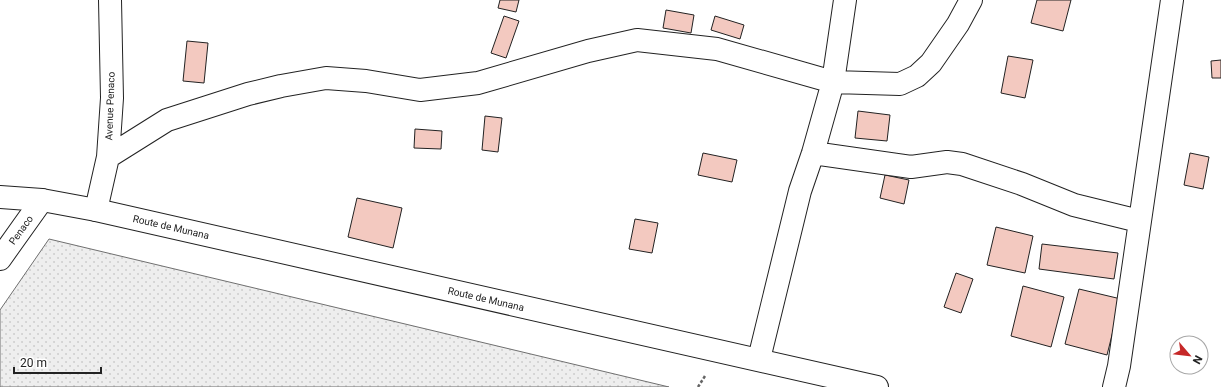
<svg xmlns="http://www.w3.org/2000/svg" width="1221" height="387" viewBox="0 0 1221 387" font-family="Roboto,sans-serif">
	<defs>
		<pattern id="grass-dots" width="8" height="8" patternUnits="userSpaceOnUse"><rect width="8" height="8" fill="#eee"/><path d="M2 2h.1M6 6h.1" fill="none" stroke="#ccc" stroke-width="1.8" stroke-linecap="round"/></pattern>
	</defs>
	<rect width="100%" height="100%" fill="#fff"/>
	<path fill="url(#grass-dots)" stroke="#6f6f6f" d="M49,239L669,387H0V310Z"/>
	<path fill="#f3c9c0" stroke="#222" d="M500,0H519L516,12L498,8Z
		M1037,0H1071L1063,31L1031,23Z
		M666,10L694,15L691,33L663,28Z
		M504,16L519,21L506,58L491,53Z
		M715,16L744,25L740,39L711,30Z
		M187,41L208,43L204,83L183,81Z
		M1008,56L1033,60L1025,98L1001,93Z
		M1221,60V78H1212L1211,61Z
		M858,111L890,115L887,141L855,138Z
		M485,116L502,118L498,152L482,150Z
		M415,129L442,131L441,149L414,148Z
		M703,153L737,160L732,182L698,175Z
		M1190,153L1209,157L1203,189L1184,185Z
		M885,175L909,180L904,204L880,198Z
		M357,198L402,208L393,248L348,237Z
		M635,219L658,223L652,253L629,249Z
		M996,227L1033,236L1025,273L987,265Z
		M1042,244L1118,253L1114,279L1039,269Z
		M956,273L973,279L961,313L944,307Z
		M1023,286L1064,297L1051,347L1011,336Z
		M1079,289L1121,299L1107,355L1065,344Z"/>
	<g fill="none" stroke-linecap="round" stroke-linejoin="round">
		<defs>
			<path id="minor" d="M813,153L911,167L947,162L962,164L1022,184L1074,205L1139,221
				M108,157L167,120L248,94L281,86L326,78L366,81L420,90L478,83L588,51L637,40L717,49L833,82L900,84L917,76L931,63L958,24L971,0
				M96,210L108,157L112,98L110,0
				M0,259L42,200
				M759,359L800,191L813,153L833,82L845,0
				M1114,387L1119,366L1172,0"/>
			<path id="major" d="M0,197L42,200L96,210L877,387"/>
		</defs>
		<use href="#minor" stroke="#222" stroke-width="24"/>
		<use href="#major" stroke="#222" stroke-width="24"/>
		<path stroke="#646464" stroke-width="2.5" stroke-dasharray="3 2" stroke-linecap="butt" d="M698,387L705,376"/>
		<use href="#minor" stroke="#fff" stroke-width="22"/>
		<use href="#major" stroke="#fff" stroke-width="22"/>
	</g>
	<g text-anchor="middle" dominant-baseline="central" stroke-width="3" stroke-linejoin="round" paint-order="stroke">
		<g font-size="10" fill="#222" stroke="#fff">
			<text transform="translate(110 106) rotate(-88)">Avenue Penaco</text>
			<text transform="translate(171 227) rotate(13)">Route de Munana</text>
			<text transform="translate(21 230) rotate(-54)">Penaco</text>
			<text transform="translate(486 299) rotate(13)">Route de Munana</text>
		</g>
	</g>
	<g transform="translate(1189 355) rotate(118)"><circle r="19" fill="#ffffff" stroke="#a7a7a7"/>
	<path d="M0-3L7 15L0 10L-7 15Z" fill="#c62828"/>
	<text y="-6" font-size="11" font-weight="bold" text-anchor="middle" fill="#222222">N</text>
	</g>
	<path d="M14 367v6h87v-6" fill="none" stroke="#222222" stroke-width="2"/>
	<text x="20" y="367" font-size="12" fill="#222222" stroke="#ffffff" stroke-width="3" paint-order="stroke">20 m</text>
</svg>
